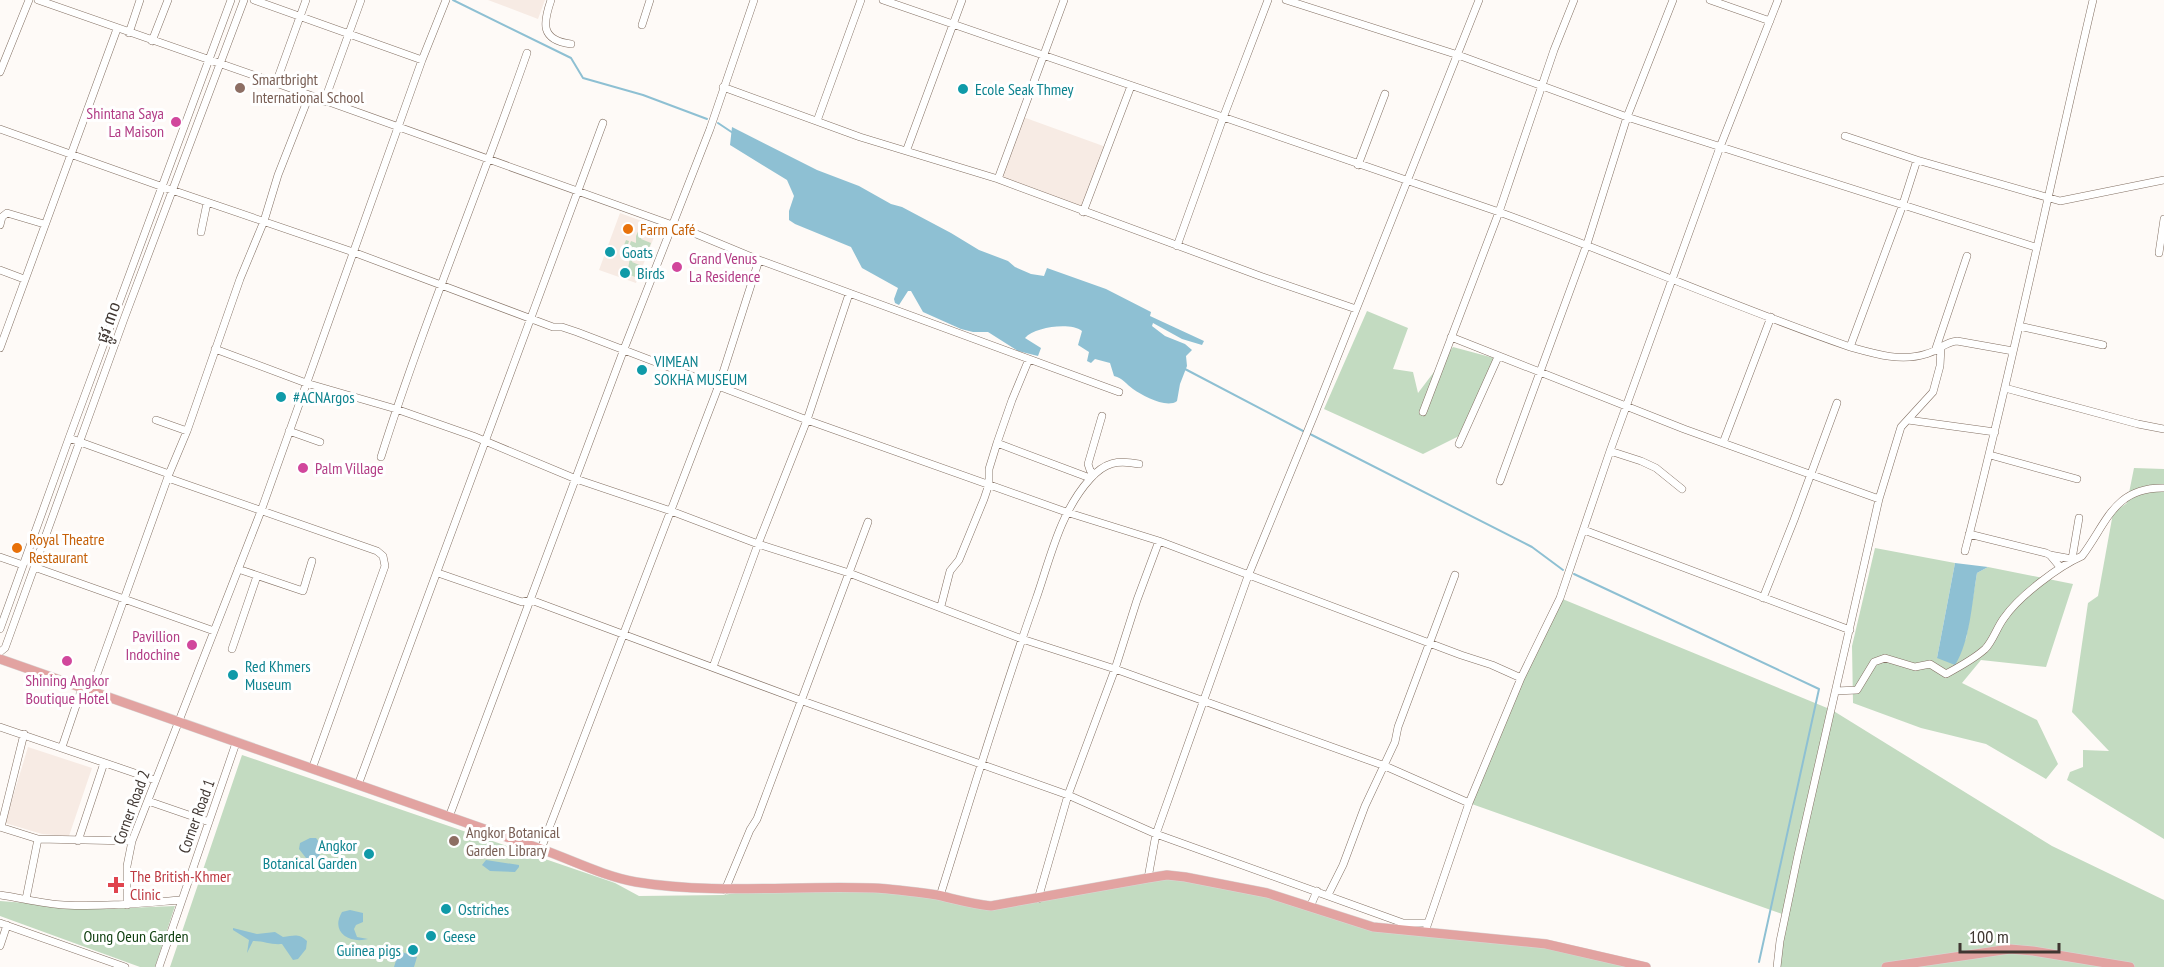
<svg xmlns="http://www.w3.org/2000/svg" width="2164" height="967" viewBox="0 0 2164 967" font-family="'PT Sans Narrow','Noto Sans Khmer',sans-serif">
	<rect width="100%" height="100%" fill="#fefaf7"/>
	<path fill="#f7ebe4" d="M488,0H545L538,19Z
		M1023,117L1106,147L1082,209L1000,179Z
		M620,213L658,227L636,283L599,270Z
		M28,747L92,768L69,836L42,834L5,823Z"/>
	<path fill="#c3dbc1" d="M642,223L645,228L641,239L651,243L646,256L636,252L632,262L642,266L638,278L627,274L630,258L620,255L626,240L629,241L627,248L628,249L631,241L636,243V236Z
		M1367,311L1408,328L1393,369L1413,372L1418,393L1453,347L1494,358L1461,435L1423,454L1324,409Z
		M2134,468L2164,469V839L2067,780L2070,772L2083,767V750L2109,751L2072,712L2088,603L2098,596L2113,513L2127,503Z
		M1875,548L1955,563L1937,658L1966,639L1977,573L1988,567L2073,584L2046,667L1981,660L1962,683L2037,720L2058,764L2046,779L1986,744L1921,728L1853,703L1852,646Z
		M1560,598L1832,710L2052,846L2164,900V967H1777L1785,915L1469,803Z
		M242,755L615,883L639,896L723,895L755,890L871,888L972,904L1167,875L1267,893L1373,927L1546,944L1646,967H170Z
		M0,901L103,909L175,906L155,967H140L0,916Z"/>
	<path fill="#8ec0d3" d="M732,127L817,170L859,186L891,204L902,207L951,233L979,250L1008,261L1015,267L1031,274L1044,276L1047,268L1106,289L1151,312L1150,316L1204,341L1202,345L1182,339L1153,323L1152,326L1165,336L1185,344L1192,350L1186,356L1187,366L1180,384L1177,401C1167,409 1143,396 1133,389C1126,384 1123,378 1114,376L1110,363L1095,359L1091,363L1087,361L1089,352L1078,345L1082,331C1070,322 1035,327 1025,338L1041,348L1038,356L1018,351L988,332H973L961,329L923,312L911,291H908L899,305L895,303L894,299L898,288L862,268L851,247L795,224L789,220V211L794,196L787,180L730,145Z
		M1955,563L1988,567L1977,573C1972,601 1970,642 1955,665L1937,658Z
		M310,838H316C322,844 321,854 317,862L306,858L299,849L300,843Z
		M486,860L519,865V867L515,872L490,871L482,865Z
		M350,910L363,913V922L356,925L354,929L357,937L368,939C349,944 330,932 342,912Z
		M233,928L257,934L275,932L283,937C294,936 298,933 307,941L306,949L298,959L293,960L282,944C271,945 264,941 253,941L247,953L249,940L233,930Z
		M399,951L417,957L414,967H394Z"/>
	<g fill="none" stroke-linecap="round" stroke-linejoin="round">
		<path stroke="#8ec0d3" stroke-width="2" d="M453,0L571,58L583,78L643,95L707,119
			M718,123L733,133
			M1185,369L1305,432
			M1310,434L1532,547L1563,570
			M1574,574L1819,689L1759,962"/>
		<defs>
			<path id="minor" d="M38,0L276,83L689,231L759,260L1119,392
				M254,0L422,60
				M551,0C543,23 540,40 571,44
				M883,0L1499,212C1617,255 1732,306 1850,347C1875,354 1901,362 1926,354C1938,351 1945,342 1957,341L2013,351
				M1286,0L1458,55L1627,117L2035,247
				M1710,0L1770,21
				M642,25L650,0
				M129,33L140,0
				M152,41L168,0
				M0,72L29,0
				M276,83L306,0
				M723,87L860,137L998,179L1260,276L1356,309
				M324,102L361,0
				M817,121L861,0
				M0,129L163,187L353,252L553,327H562L577,332L807,420L1066,512L1159,541L1461,655L1492,665L1521,678
				M1845,136L1917,160L2060,201L2164,180
				M907,149L962,0
				M1358,165L1385,94
				M998,179L1064,0
				M1083,212L1131,86
				M0,225L2,217L7,213L44,224
				M201,232L207,203
				M1177,246L1223,118L1268,0
				M2159,253L2164,219
				M0,270L24,279
				M2019,326L2103,345
				M1451,337L1684,429L1879,499
				M1850,347L1902,207L1917,160
				M0,348L117,29
				M215,349L306,383L396,409L473,436L576,479L671,511L758,544L849,573L1022,639L1115,669L1385,766L1469,803
				M1935,351L1967,256
				M2005,388L2138,424L2164,429
				M1423,412L1499,212L1554,50L1574,0
				M156,420L187,431
				M1908,420L1995,432
				M289,431L320,442
				M69,438L169,474
				M997,443L1090,478
				M1723,443L1771,317
				M1459,444L1498,357
				M1610,451L1641,461L1656,468L1682,489
				M1990,455L2077,479
				M381,457C424,321 480,188 527,53
				M1094,475L1090,470L1088,464L1102,416
				M168,478L377,551L383,556L385,566L312,769
				M1500,481L1587,244L1627,117L1673,0
				M1584,530L1850,630
				M1969,534L2046,553L2050,555L2060,567
				M1965,551C2012,369 2050,184 2093,0
				M2050,555L2072,559L2079,518
				M0,557L23,565
				M34,567L214,631
				M238,569L303,591L312,561
				M438,573L522,602L531,600L800,700L1068,795L1156,834L1403,923H1427
				M1763,598L1794,520L1837,403
				M941,606L950,571L959,560L984,499L989,484V469L997,443L1012,400L1029,359
				M0,629L69,438L231,0
				M232,649L257,576
				M0,652L5,648L9,637L124,319L244,0
				M713,667L758,544L807,420L849,294
				M91,691L169,474L187,431L240,279L264,221L278,175L309,96
				M1836,691L1857,690L1874,662L1885,658L1915,667L1930,664L1946,674C1959,667 1974,659 1985,649C1993,641 1997,627 2004,618C2019,596 2059,566 2082,556C2107,523 2114,487 2164,488
				M0,727L155,780
				M62,747L82,688
				M358,785L603,123
				M148,801L209,822
				M449,817L624,349L710,129L754,0
				M0,827L38,839L132,841
				M1,827L24,734
				M78,841L104,763
				M541,849L719,385L759,260
				M1148,878L1156,834L1248,576L1315,413L1479,0
				M725,890L750,830L757,819L868,522
				M0,895C21,898 43,904 64,905C104,907 142,903 181,900
				M1328,895L1343,865L1365,806L1395,742L1398,727L1455,575
				M940,896C971,797 1001,697 1036,599C1050,559 1060,512 1090,479C1105,462 1117,460 1139,464
				M26,899L38,839
				M1038,899L1068,795L1115,669L1137,600L1159,541
				M127,905V866L132,841L261,511L422,60L446,0
				M1310,907L1317,891
				M0,923L125,967
				M1427,926L1469,803L1521,678L1560,598L1610,451L1720,147L1778,0
				M0,946L7,925
				M159,967L236,743
				M1777,967L1780,941L1798,855L1879,499L1901,427L1933,392L1940,366L1941,347"/>
			<path id="major" d="M0,659L541,849C572,860 603,876 636,882C715,895 794,885 873,888C895,889 916,892 937,895C955,899 972,904 991,906L1148,878L1167,875L1185,877L1267,893L1373,927L1546,944L1646,967
				M1886,967L2010,949L2033,951L2130,967"/>
		</defs>
		<use href="#minor" stroke="#837063" stroke-width="8"/>
		<use href="#major" stroke="#d9d7d6" stroke-width="10"/>
		<use href="#minor" stroke="#fff" stroke-width="7"/>
		<use href="#major" stroke="#e2a3a1" stroke-width="9"/>
	</g>
	<g fill="#8d6e63" stroke="#fff" stroke-width="2">
		<circle cx="240" cy="88" r="6"/>
		<circle cx="454" cy="841" r="6"/>
	</g>
	<g fill="#0f9aa8" stroke="#fff" stroke-width="2">
		<circle cx="963" cy="89" r="6"/>
		<circle cx="610" cy="252" r="6"/>
		<circle cx="625" cy="273" r="6"/>
		<circle cx="642" cy="370" r="6"/>
		<circle cx="281" cy="397" r="6"/>
		<circle cx="233" cy="675" r="6"/>
		<circle cx="369" cy="854" r="6"/>
		<circle cx="446" cy="909" r="6"/>
		<circle cx="431" cy="936" r="6"/>
		<circle cx="413" cy="950" r="6"/>
	</g>
	<g fill="#d1479c" stroke="#fff" stroke-width="2">
		<circle cx="176" cy="122" r="6"/>
		<circle cx="677" cy="267" r="6"/>
		<circle cx="303" cy="468" r="6"/>
		<circle cx="192" cy="645" r="6"/>
		<circle cx="67" cy="661" r="6"/>
	</g>
	<g fill="#e8710a" stroke="#fff" stroke-width="2">
		<circle cx="628" cy="229" r="6"/>
		<circle cx="17" cy="548" r="6"/>
	</g>
	<path fill="#e0444e" stroke="#fff" stroke-width="2" d="M113 876h6v6h6v6h-6v6h-6v-6h-6v-6h6z"/>
	<g text-anchor="middle" dominant-baseline="central" stroke-width="6" stroke-linejoin="round" paint-order="stroke">
		<g font-size="16" fill="#785e54" stroke="#fff" text-anchor="start">
			<text x="252" y="79">Smartbright<tspan x="252" dy="18">International School</tspan></text>
			<text x="466" y="832">Angkor Botanical<tspan x="466" dy="18">Garden Library</tspan></text>
		</g>
		<g font-size="16" fill="#0d838f" stroke="#fff" text-anchor="start">
			<text x="975" y="89">Ecole Seak Thmey</text>
			<text x="622" y="252">Goats</text>
			<text x="637" y="273">Birds</text>
			<text x="654" y="361">VIMEAN<tspan x="654" dy="18">SOKHA MUSEUM</tspan></text>
			<text x="293" y="397">#ACNArgos</text>
			<text x="245" y="666">Red Khmers<tspan x="245" dy="18">Museum</tspan></text>
			<text x="357" y="845" text-anchor="end">Angkor<tspan x="357" dy="18">Botanical Garden</tspan></text>
			<text x="458" y="909">Ostriches</text>
			<text x="443" y="936">Geese</text>
			<text x="401" y="950" text-anchor="end">Guinea pigs</text>
		</g>
		<g font-size="16" fill="#b23c85" stroke="#fff" text-anchor="end">
			<text x="164" y="113">Shintana Saya<tspan x="164" dy="18">La Maison</tspan></text>
			<text x="689" y="258" text-anchor="start">Grand Venus<tspan x="689" dy="18">La Residence</tspan></text>
			<text x="315" y="468" text-anchor="start">Palm Village</text>
			<text x="180" y="636">Pavillion<tspan x="180" dy="18">Indochine</tspan></text>
			<text x="67" y="680" text-anchor="middle">Shining Angkor<tspan x="67" dy="18">Boutique Hotel</tspan></text>
		</g>
		<g font-size="16" fill="#c56008" stroke="#fff" text-anchor="start">
			<text x="640" y="229">Farm Café</text>
			<text x="29" y="539">Royal Theatre<tspan x="29" dy="18">Restaurant</tspan></text>
		</g>
		<g font-size="16" fill="#3f3631" stroke="#fff">
			<text transform="translate(108 322) rotate(-70)">ផ្លូវ ៣០</text>
			<text transform="translate(131 807) rotate(-70)">Corner Road 2</text>
			<text transform="translate(196 816) rotate(-70)">Corner Road 1</text>
		</g>
		<g font-size="16" fill="#be3a42" stroke="#fff" text-anchor="start">
			<text x="130" y="876">The British-Khmer<tspan x="130" dy="18">Clinic</tspan></text>
		</g>
		<g font-size="16" fill="#124012" stroke="#fff">
			<text x="136" y="936">Oung Oeun Garden</text>
		</g>
	</g>
	<path d="M1960 943v9h99v-9" fill="none" stroke="#3f3631" stroke-width="3"/>
	<text x="1969" y="943" font-size="18" fill="#3f3631" stroke="#ffffff" stroke-width="4.5" paint-order="stroke">100 m</text>
</svg>
